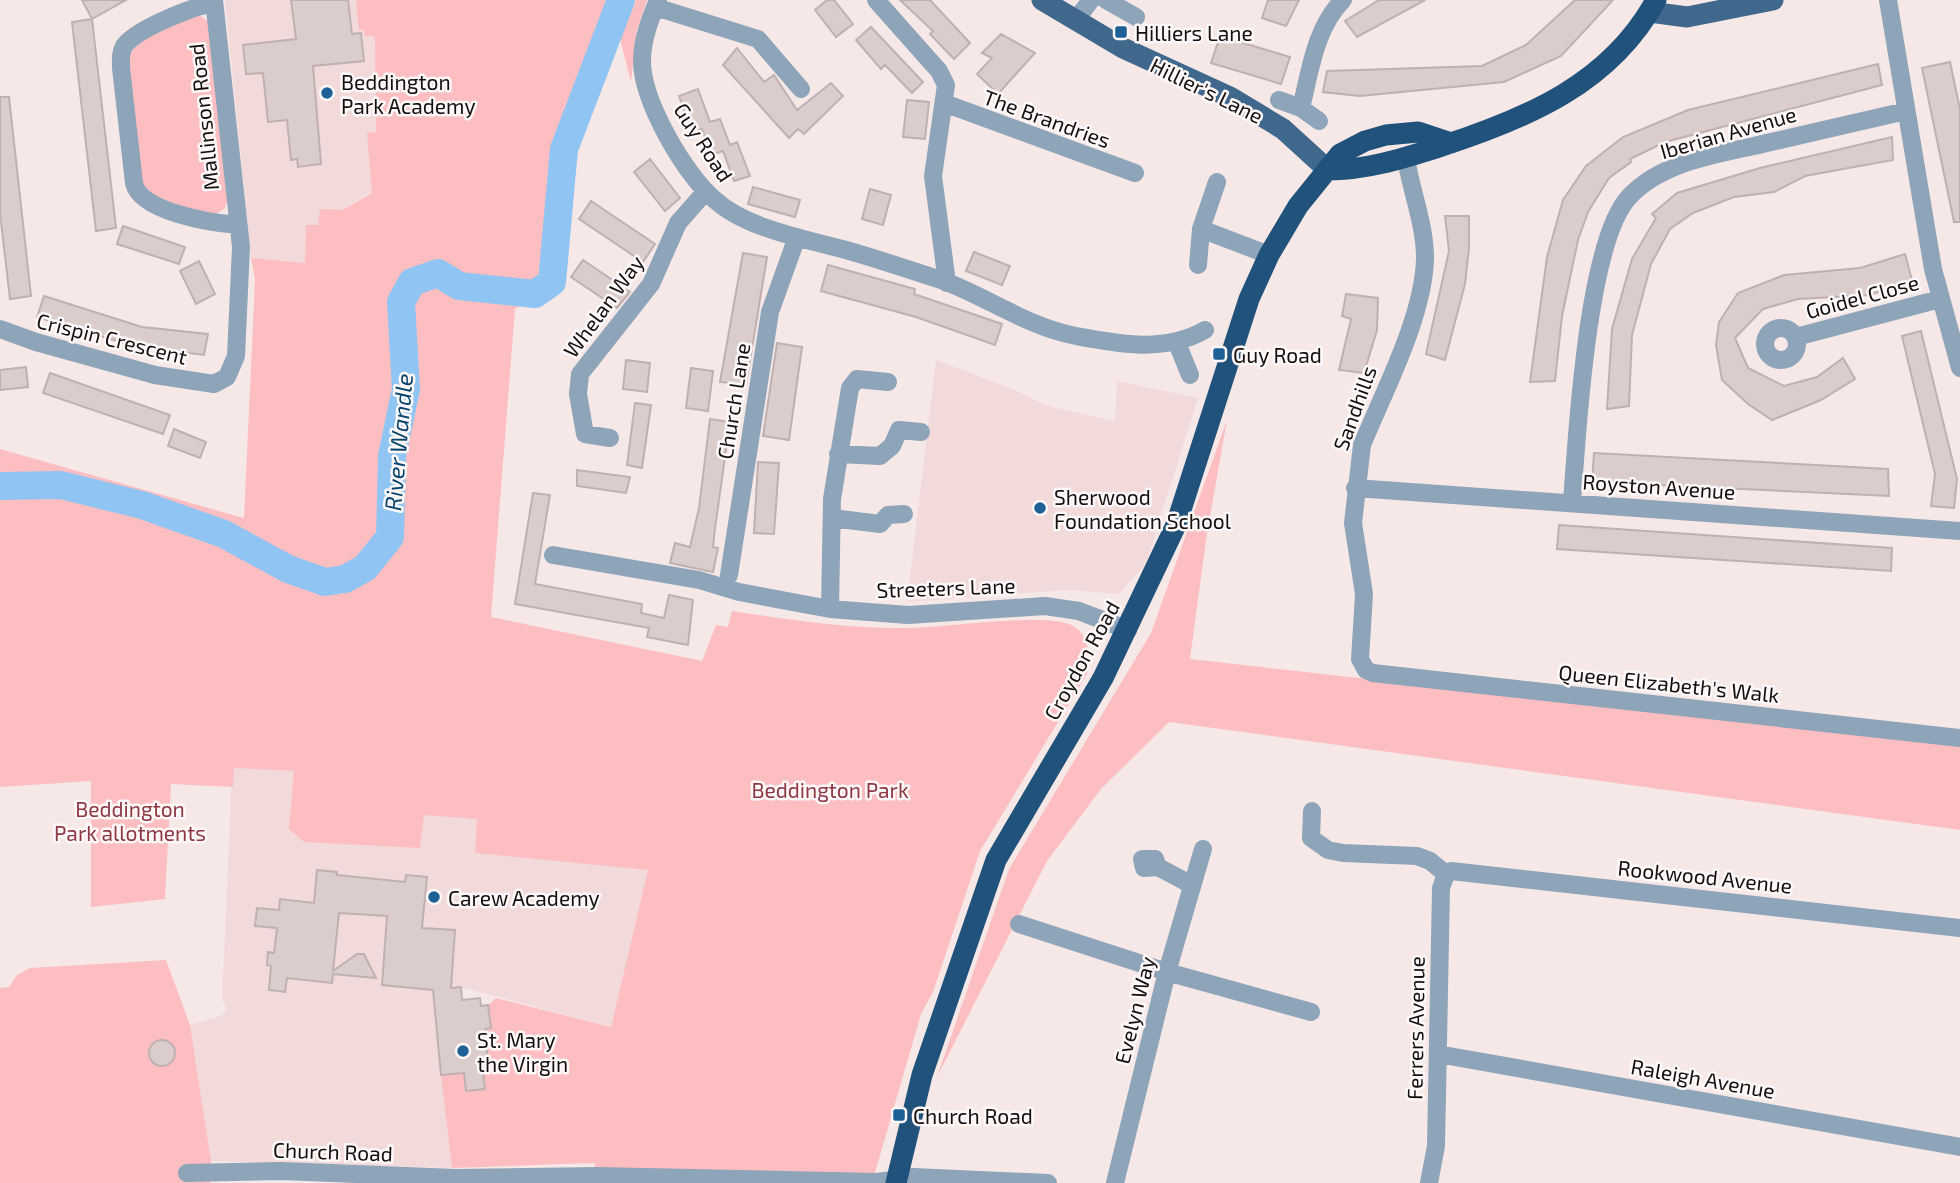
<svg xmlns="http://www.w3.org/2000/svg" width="1960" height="1183" viewBox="0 0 1960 1183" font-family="'Exo 2',sans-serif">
	<rect width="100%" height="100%" fill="#f7e8e8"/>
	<path fill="#f2dadb" d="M225,0H424L385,189L365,195L318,225H306L305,263L251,258Z
		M936,360L1015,390L1047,406L1115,421L1117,381L1198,398L1146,563L1119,594L1067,590L907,602Z
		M240,589L649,870L611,1027L461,987L433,990L452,1168L211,1161L190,1025L221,1016L227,1010L222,1000Z"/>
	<path fill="#fcbec1" d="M356,0H621L564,149L552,282L515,309L491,617L702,661L716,625L728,627L732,611C791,620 848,629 908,628C942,628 1043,613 1069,624C1090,633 1090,655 1087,674L980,851L933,992L921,1014L872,1183H591L595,1163L452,1168L441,1075L464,1073L466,1091L485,1089L483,1073L489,1072L485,1029L490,1028L488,1005L496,998L611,1027L648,870L475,853L477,819L424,815L420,848L304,842L289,829L294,771L234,768L233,787L171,784L165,899L91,907V781L0,787V449L244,518L255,280L251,258L305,263L306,225H318L320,209L342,210L372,193L367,133L376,132L375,39L373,36H365L364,30H359Z
		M636,0H647L637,30L631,82L620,39Z
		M198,14L209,22L228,201L224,209L214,215L154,199L142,188L126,62L136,43Z
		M1227,420L1207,533L1190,659L1960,746V830L1169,722L1101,789L1047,861L937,1077L1009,869L1151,633Z
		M166,960L190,1025L211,1161L210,1183H0V988L9,987L17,975L30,968Z"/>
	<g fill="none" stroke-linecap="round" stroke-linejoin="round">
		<path stroke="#90c4f3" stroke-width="28" d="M0,486L61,485L142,505L224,534L288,569L325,582L345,579L365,568L390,537L392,456L406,389L401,302L412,282L438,273L459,286L535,294L552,282L564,149L621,0"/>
	</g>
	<path fill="#dccdcd" stroke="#bfb1b1" stroke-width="2" d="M82,0H126L92,19Z
		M291,0H348L352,34L361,33L364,61L313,66L321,164L298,167L297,159L291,160L287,120L268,122L263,73L246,74L243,45L296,39Z
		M827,0H834L853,24L836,37L815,10Z
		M900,0H930L970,43L954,59L930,34L933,31Z
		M1268,0H1299L1286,26L1262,18Z
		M1379,0H1425L1357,37L1345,21Z
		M1575,0H1613L1561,56L1504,82L1360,96L1323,92L1327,71L1482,66L1526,45Z
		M92,19L116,228L96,231L72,22Z
		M871,27L923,82L912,93L885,65L881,69L856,40Z
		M1001,34L1035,53L998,94L977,74L992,58L982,53Z
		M1220,36L1290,57L1281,84L1211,63Z
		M737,48L764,82L774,75L797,110L831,83L843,96L804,134L798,129L789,138L723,65Z
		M1950,62L1960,109V222H1954L1922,68Z
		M1878,64L1882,85L1665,142L1630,159L1631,162L1609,178L1588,212L1578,240L1562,316L1555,381L1530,382L1547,257L1563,200L1586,166L1623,137L1688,110Z
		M698,89L710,122L720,119L730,145L737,142L750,176L734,181L723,151L711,155L702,129L692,132L679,96Z
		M0,97H9L31,296L10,299L0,213Z
		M907,100L929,102L925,139L903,137Z
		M1892,137L1893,160L1805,176L1774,192L1734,197L1693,213L1670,229L1651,264L1632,335L1629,406L1607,409L1612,329L1632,259L1656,218L1652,214L1677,193L1760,168Z
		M650,159L680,198L665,211L634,172Z
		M753,187L800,200L795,217L748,204Z
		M870,189L891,195L883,225L862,219Z
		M591,201L655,244L643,262L579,219Z
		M1445,216H1469V248L1465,284L1445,360L1426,354L1449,251Z
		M123,226L185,247L179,264L117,244Z
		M974,252L1010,266L1002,285L966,271Z
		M743,253L767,257L746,385L720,382Z
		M1905,254L1912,280L1870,295L1798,299L1763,309L1735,338L1748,368L1784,386L1817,377L1843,358L1855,379L1821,400L1772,420L1748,404L1722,380L1716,345L1719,322L1738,293L1784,275L1860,268Z
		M583,260L630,292L617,308L571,277Z
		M199,261L215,294L196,304L180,271Z
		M828,265L915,289L914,294L1002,324L995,345L916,317L821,291Z
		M1346,294L1378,298L1377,330L1364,373L1339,370L1351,319L1342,316Z
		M44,296L142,327L208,334L204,355L137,347L37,317Z
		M1921,331L1957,479L1954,508L1931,506L1935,474L1902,336Z
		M777,343L802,347L789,440L763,436Z
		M626,360L650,363L647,392L623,389Z
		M26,367L28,387L0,390V370Z
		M691,368L713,371L708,411L686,408Z
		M50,373L170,415L163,434L43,393Z
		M635,403L651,405L642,468L627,465Z
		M710,419L730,422L715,528L713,547L718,548L713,572L670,563L675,543L690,547L699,508Z
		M174,429L206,442L200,458L168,446Z
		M1594,453L1888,469L1889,496L1592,482Z
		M758,462L779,463L774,534L754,533Z
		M577,470L630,477L626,493L577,486Z
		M533,493L550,495L535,584L642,604L641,613L664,618L669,595L693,600L688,645L647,637L649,628L515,604Z
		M1559,525L1892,548L1891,571L1557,549Z
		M317,870L337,872V875L405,882L406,875L427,877L422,928L455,930L451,988L461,987L462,1000L480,998L481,1006L488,1005L491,1028L485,1029L489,1072L483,1073L485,1089L466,1091L464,1073L441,1075L433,990L382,985L387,916L339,913L333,971L357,954H364L376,978L333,974L332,983L287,978L285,992L269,990L271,966L267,965L268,952L274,953L277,928L255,926L257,908L279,910L280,899L314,903Z
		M149 1053a13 13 0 1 1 26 0a13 13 0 1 1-26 0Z"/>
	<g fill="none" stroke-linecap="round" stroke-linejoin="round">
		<path stroke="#8ea4b9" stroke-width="18" d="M658,0C650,19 642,40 642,61C642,101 685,175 715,200C748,230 811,240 853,252C883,261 914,271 944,281C989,298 1028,327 1076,336C1119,344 1165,353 1205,330
			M876,0L939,71L946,85L933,176L947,283
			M1106,0L1136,17
			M1888,0L1933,269L1960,368
			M214,3C194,6 136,29 124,46C120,53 121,60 121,68L134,183C140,212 212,223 238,225
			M655,7L758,39L801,89
			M1075,21L1091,0
			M1279,100L1301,108L1319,121
			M944,103L1135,173
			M1301,108C1310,72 1315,28 1343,0
			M1406,158C1411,191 1425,224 1425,258C1424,316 1384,391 1362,445L1353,523L1364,594L1360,659L1366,670L1373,673L1960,738
			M1201,229L1269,255
			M1198,265L1201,229L1217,182
			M1765 344a16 16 0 1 1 32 0a16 16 0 1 1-32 0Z
			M0,329L36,342L155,375L214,384L227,377L236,356L241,247L214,0
			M1796,337L1940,299
			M1177,343L1190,375
			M610,438L585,434L578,394L580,374L651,284L678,223L706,191
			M838,454L880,456L892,446L899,430L921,432
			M1355,488L1960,531
			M1572,502C1577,436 1587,242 1629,197C1664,159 1724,154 1771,142C1816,132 1861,121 1906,111
			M832,518L880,524L888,515L904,514
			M553,555L699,580L739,592L830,609L908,615L1045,606L1079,611L1128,630
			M729,575L770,312L797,237
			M830,609L832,499L850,388L857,379L888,382
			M1312,811L1311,838L1328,850L1343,853L1417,856L1430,861L1446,874
			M1158,867L1155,859H1142L1144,868L1158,867L1190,884
			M1446,874L1451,871L1960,928
			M1019,924L1167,972L1311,1012
			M1438,1054L1960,1147
			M187,1173L281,1171L456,1178L597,1176L877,1182L914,1177L1048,1183
			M1115,1183L1167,972L1203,849
			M1429,1183L1436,1146L1441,888L1446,874"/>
		<path stroke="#3f688c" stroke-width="21" d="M1042,0L1123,48L1230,97L1283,129L1328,170
			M1650,12L1687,17L1773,0"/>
		<path stroke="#20527b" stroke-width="21" d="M1328,170C1368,170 1404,158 1442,146C1528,118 1611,83 1656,0
			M896,1183L922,1075L996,860L1103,678L1176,525L1249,299L1269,255L1298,206L1340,154L1365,141L1386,135L1418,132L1451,143"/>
	</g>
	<g fill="#1d6196" stroke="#fef8f8" stroke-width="2.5">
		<rect x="1114" y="25" width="14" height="14" rx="3.5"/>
		<circle cx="327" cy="93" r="7"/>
		<rect x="1212" y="347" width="14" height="14" rx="3.5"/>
		<circle cx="1040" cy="508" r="7"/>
		<circle cx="434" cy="897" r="7"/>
		<circle cx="463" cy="1051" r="7"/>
		<rect x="892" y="1108" width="14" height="14" rx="3.5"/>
	</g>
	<g text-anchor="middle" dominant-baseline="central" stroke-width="5" stroke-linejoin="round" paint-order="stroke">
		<g font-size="21" fill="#140f0f" stroke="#fef8f8" text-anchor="start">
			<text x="1135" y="32">Hilliers Lane</text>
			<text x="341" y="81">Beddington<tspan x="341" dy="24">Park Academy</tspan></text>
			<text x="1233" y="354">Guy Road</text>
			<text x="1054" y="496">Sherwood<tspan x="1054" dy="24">Foundation School</tspan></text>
			<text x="448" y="897">Carew Academy</text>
			<text x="477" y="1039">St. Mary<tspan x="477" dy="24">the Virgin</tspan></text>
			<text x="913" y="1115">Church Road</text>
		</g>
		<g font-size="21" fill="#140f0f" stroke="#fef8f8">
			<text transform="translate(1207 90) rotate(26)">Hillier's Lane</text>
			<text transform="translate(203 117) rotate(-96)">Mallinson Road</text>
			<text transform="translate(1047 118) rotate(20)">The Brandries</text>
			<text transform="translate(1728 132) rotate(-16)">Iberian Avenue</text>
			<text transform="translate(704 142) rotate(57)">Guy Road</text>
			<text transform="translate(1862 296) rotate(-15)">Goidel Close</text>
			<text transform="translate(603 306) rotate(-54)">Whelan Way</text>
			<text transform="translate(112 338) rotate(14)">Crispin Crescent</text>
			<text transform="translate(733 401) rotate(-81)">Church Lane</text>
			<text transform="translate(1354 408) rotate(-70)">Sandhills</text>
			<text transform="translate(1659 486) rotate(4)">Royston Avenue</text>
			<text transform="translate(946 587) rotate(-2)">Streeters Lane</text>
			<text transform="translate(1081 660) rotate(-61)">Croydon Road</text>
			<text transform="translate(1669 683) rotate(6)">Queen Elizabeth's Walk</text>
			<text transform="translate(1705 876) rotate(6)">Rookwood Avenue</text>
			<text transform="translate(1134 1010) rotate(-76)">Evelyn Way</text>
			<text transform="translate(1415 1028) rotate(-89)">Ferrers Avenue</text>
			<text transform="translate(1703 1078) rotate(10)">Raleigh Avenue</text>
			<text transform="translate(333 1151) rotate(2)">Church Road</text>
		</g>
		<g font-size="21" fill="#8d3742" stroke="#fef8f8">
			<text x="830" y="789">Beddington Park</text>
			<text x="130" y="808">Beddington<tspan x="130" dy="24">Park allotments</tspan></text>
		</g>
		<g font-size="23" font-style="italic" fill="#05436e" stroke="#fef8f8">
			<text transform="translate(398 442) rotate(-85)">River Wandle</text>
		</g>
	</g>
</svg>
